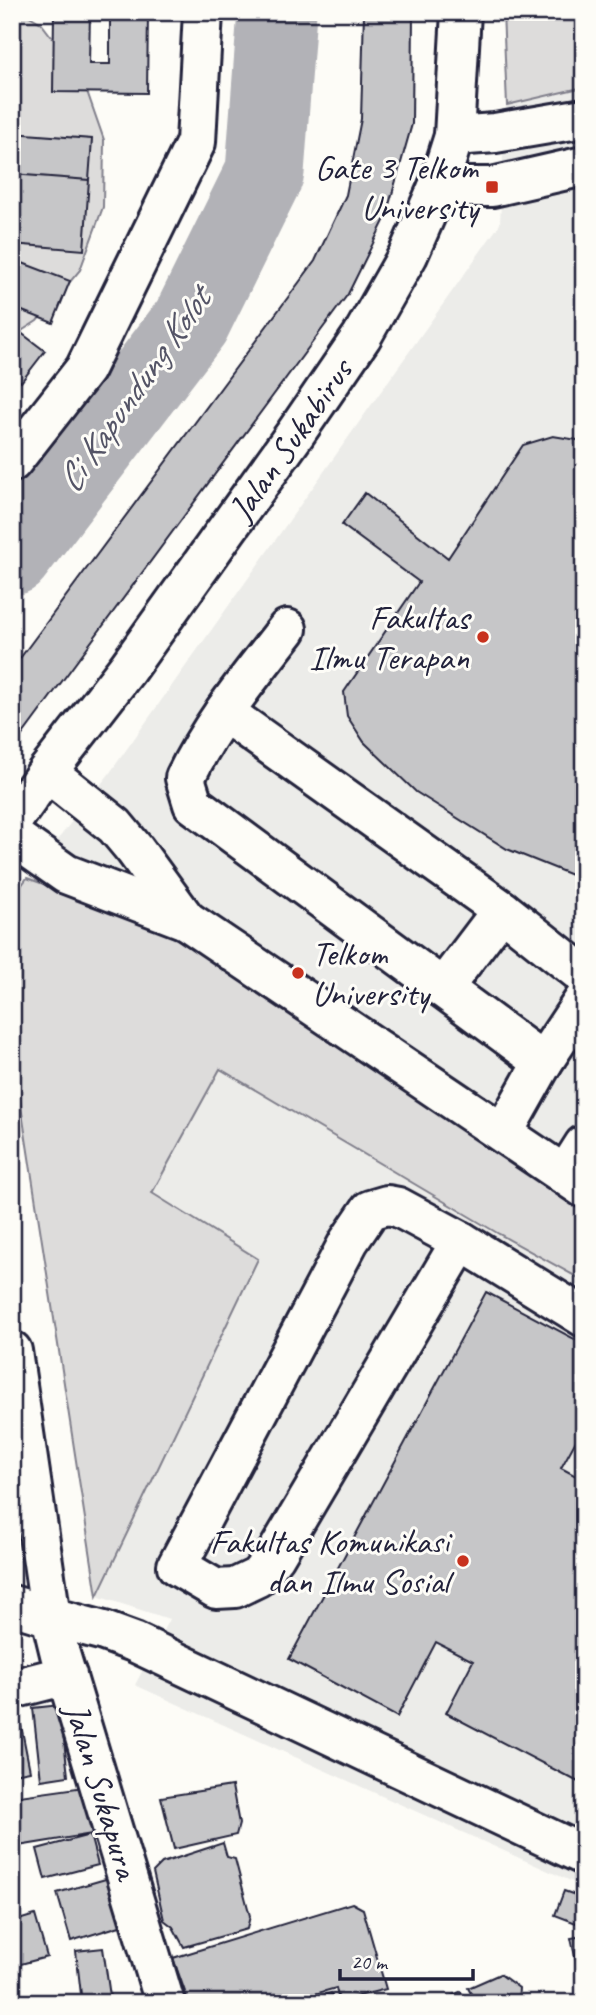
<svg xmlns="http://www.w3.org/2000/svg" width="596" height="2015" viewBox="0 0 596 2015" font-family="Caveat,sans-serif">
	<rect width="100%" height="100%" fill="#fdfcf7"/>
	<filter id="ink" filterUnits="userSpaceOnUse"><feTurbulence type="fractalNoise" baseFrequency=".0143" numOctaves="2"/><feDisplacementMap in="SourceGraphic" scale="14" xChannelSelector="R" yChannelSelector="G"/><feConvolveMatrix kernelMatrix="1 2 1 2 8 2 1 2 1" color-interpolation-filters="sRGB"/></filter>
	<g filter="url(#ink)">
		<path fill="#ecece9" d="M503,12H584V1887L135,1685L169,1619L97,1596L12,1048V898L109,774L500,224L504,131L507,105Z"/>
		<path fill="#dddcdb" stroke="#807f8b" stroke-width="2" d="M12,12H23L41,23L82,77L104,140L103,207L80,270L37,321L12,337Z
			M503,12H584V87L507,105Z
			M27,878L167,929L584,1209V1281L499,1234L220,1069L152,1193L258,1259L97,1596L12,1048V898Z"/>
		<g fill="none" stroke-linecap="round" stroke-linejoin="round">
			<path stroke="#b2b2b7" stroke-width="79" d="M12,556L191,322L265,172L277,12"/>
		</g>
		<path fill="#c6c6c8" stroke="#22223b" stroke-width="2" d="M54,12H90L89,64H110V12H148L147,93L53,92Z
			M364,12H413L412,124L385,219L348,294L12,749V669L315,261L346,195L361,119Z
			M12,133L92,139L89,180L12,174Z
			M12,174L89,180L84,250L12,244Z
			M12,259L70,281L53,323L12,307Z
			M12,326L45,351L21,382L12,375Z
			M553,436L584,441V880L507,849L416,792L364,742L347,716L344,692L419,582L342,525L365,493L448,558L523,445Z
			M486,1292L584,1344V1426L561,1468L584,1480V1785L446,1713L473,1661L436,1642L397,1717L289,1659Z
			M60,1705L68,1776L41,1780L33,1708Z
			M18,1710L30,1771L14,1774L12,1764V1712Z
			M232,1786L239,1824L236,1835L174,1849L161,1797Z
			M84,1787L92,1834L12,1847V1797Z
			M90,1835L98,1865L45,1879L37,1849Z
			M223,1843L227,1857L235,1859L250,1916L247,1929L184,1947L173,1927L164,1920L153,1872L162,1863Z
			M109,1878L123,1925L71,1941L57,1893Z
			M564,1891L584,1898V1926L555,1915Z
			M352,1903L363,1909L386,1989L339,2001L336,1988L283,2003H189L173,1958Z
			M35,1915L47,1957L17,1965L12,1948V1922Z
			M584,1936V1983L581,1984L571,1938Z
			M103,1948L111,2003H82L76,1951Z
			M500,1974L519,1988L518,2002L476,2003L468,1988Z
			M460,1992L470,1999L471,2003H435Z
			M331,1993L334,2003H297Z"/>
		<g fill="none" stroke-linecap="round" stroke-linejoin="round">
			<defs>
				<g id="minor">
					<path d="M454,136L495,133L584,118"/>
					<path d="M438,187H492L584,166"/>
					<path d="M12,462L85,369L196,142L203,12"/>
					<path d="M287,629C250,677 211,723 185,778L193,804L543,1062L584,1000"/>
					<path d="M224,712L502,910L584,975"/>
					<path d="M47,772L115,826L135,850L186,920"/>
					<path id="s1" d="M12,821L47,772L127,669L295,434L362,336L408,255L438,187L454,136L461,12"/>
					<path d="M12,836L66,874L186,920L584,1188"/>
					<path d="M443,988L502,910"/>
					<path d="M503,1133L543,1062"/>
					<path d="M565,1175L584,1145"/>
					<path d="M387,1205L398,1207L461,1241L275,1556L258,1577L235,1588L216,1589L177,1566L349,1241L370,1210Z"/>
					<path d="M461,1241L584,1317"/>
					<path d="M12,1351L51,1617L104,1631L134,1642L584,1855"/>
					<path d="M12,1605L51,1617L60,1654L165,2003"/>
					<path d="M12,1689L67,1675"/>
				</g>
			</defs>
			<use href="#minor" stroke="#22223b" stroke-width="44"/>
			<use href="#minor" stroke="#fdfcf7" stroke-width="38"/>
		</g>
	</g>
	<g fill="#c8321e" stroke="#fdfcf7" stroke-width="2.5">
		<rect x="485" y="180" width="14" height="14" rx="3.5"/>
		<circle cx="483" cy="637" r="7"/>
		<circle cx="298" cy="973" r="7"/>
		<circle cx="463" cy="1561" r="7"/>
	</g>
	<g text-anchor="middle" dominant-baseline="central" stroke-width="6" stroke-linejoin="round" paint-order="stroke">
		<g font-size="35" fill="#22223b" stroke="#fdfcf7" text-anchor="end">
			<text x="478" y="167">Gate 3 Telkom<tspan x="478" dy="40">University</tspan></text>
			<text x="469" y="617">Fakultas<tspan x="469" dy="40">Ilmu Terapan</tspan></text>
			<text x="312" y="953" text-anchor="start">Telkom<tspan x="312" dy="40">University</tspan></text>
			<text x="449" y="1541">Fakultas Komunikasi<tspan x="449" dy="40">dan Ilmu Sosial</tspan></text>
		</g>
		<g font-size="35" fill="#22223b" stroke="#fdfcf7">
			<text stroke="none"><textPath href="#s1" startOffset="472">Jalan Sukabirus</textPath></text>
			<text transform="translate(102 1791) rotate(73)">Jalan Sukapura</text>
		</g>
		<g font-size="37" font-style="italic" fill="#545466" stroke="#fdfcf7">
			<text transform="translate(133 390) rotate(-55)">Ci Kapundung Kolot</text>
		</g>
	</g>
	<rect width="596" height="2015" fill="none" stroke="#fdfcf7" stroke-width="42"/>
	<rect x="21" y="21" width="554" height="1973" fill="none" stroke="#22223b" stroke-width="2.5" filter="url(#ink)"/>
	<path d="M340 1969v10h133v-10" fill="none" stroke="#22223b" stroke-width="3.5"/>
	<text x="351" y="1969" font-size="21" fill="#22223b" stroke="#fdfcf7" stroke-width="5" paint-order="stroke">20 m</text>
</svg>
